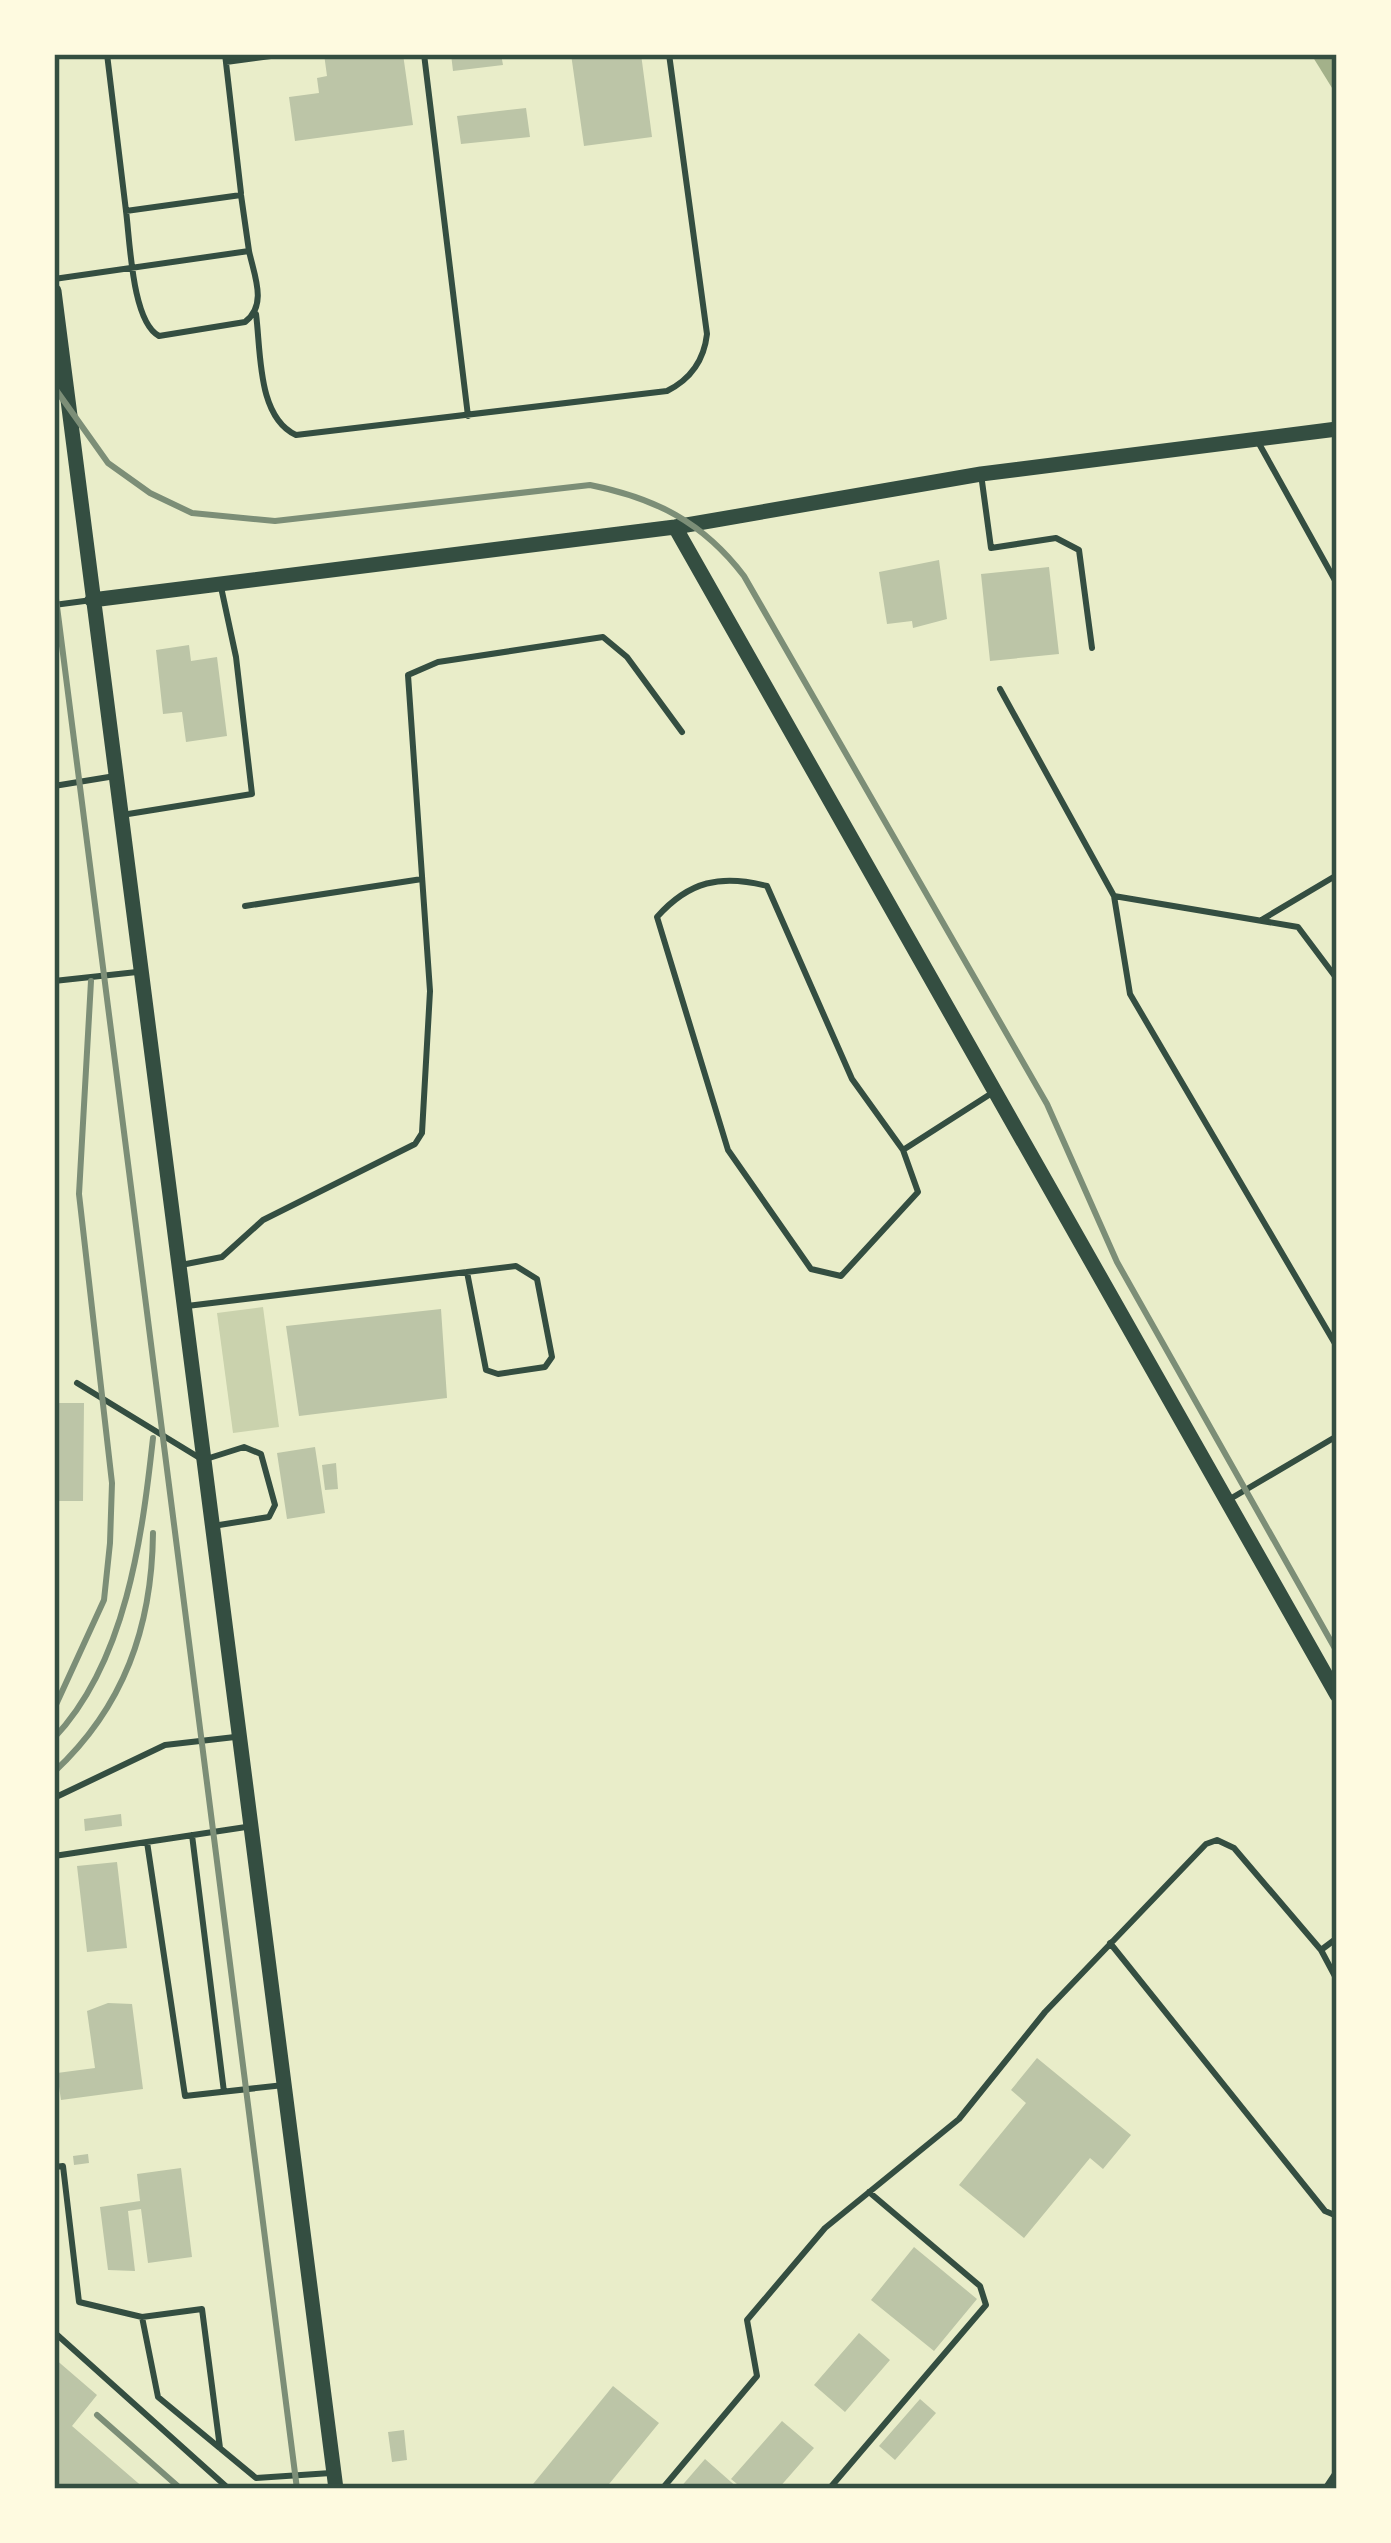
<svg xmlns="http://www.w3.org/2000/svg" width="1391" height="2543" viewBox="0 0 1391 2543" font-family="'DM Sans',sans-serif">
	<rect width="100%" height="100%" fill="#e9edc9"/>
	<path fill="#cad2ad" d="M263,1307L279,1427L233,1433L217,1313Z"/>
	<path fill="#a3b18a" d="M1284,54H1337V150Z"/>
	<path fill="#e9edc9" d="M1278,54H1311L1337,96V156Z"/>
	<path fill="#bcc5a7" d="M324,54H403L413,125L295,141L289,97L319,93L317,78L327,76Z
		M451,54H501L503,65L453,71Z
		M571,54H641L652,137L584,146Z
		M526,108L530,137L461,144L457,116Z
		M939,560L947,619L913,628L912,621L887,624L879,572Z
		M1049,567L1059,654L990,661L981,574Z
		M189,645L191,661L217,657L227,736L186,742L182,712L163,714L156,650Z
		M441,1309L447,1398L299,1416L286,1326Z
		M54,1403H84L83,1501H54Z
		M315,1447L325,1513L287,1519L277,1453Z
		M336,1463L338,1489L325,1490L322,1465Z
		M121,1814L122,1826L85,1831L84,1819Z
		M117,1862L127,1948L87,1952L77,1866Z
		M108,2003L132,2004L143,2089L61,2100L57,2073L95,2068L87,2011Z
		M1037,2058L1131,2135L1103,2169L1090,2158L1024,2238L959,2185L1026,2103L1011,2090Z
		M88,2154L89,2163L74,2165L73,2156Z
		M181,2168L192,2257L148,2263L141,2209L128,2211L135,2271L108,2270L100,2207L140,2201L137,2174Z
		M914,2247L977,2299L934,2351L871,2300Z
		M859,2333L890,2360L845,2412L814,2385Z
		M54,2358L97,2395L72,2426L145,2489H54Z
		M613,2386L659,2423L605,2489H529Z
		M920,2399L936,2413L895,2460L879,2446Z
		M782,2421L814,2448L778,2489H743L731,2479Z
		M404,2430L407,2460L392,2462L388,2432Z
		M705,2459L739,2489H679Z"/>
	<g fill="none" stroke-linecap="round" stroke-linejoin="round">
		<path stroke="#344e41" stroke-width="6" d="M107,54L126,211
			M225,54L241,193
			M424,54L468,416
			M226,62L286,54
			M54,279L249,251L241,195L126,211C130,241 132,322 159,336L245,322C268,305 254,275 249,251
			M256,314C261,351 257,417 296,435L667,391C691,379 704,361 707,334L669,54
			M1257,440L1337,584
			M981,474L991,548L1056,538L1079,550L1092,648
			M54,605L92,600
			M1000,689L1114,896L1130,994L1337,1347
			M54,786L115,776
			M122,815L252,794L236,657L221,587
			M1114,896L1298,927L1337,979
			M245,906L422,879
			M1263,919L1337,875
			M54,981L137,972
			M903,1150L918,1192L841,1276L811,1269L728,1150L657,917C689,881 721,874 767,886L852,1079L903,1150L992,1093
			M181,1265L222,1257L263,1220L415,1144L422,1133L430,991L408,675L438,662L603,637L627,657L682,732
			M187,1306L516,1266L537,1279L552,1357L545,1367L498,1374L486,1370L467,1272
			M77,1383L203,1460L244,1447L261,1454L275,1505L269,1517L213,1526
			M1230,1499L1337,1436
			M54,1798L165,1745L235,1737
			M192,1835L224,2092
			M147,1842L185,2096L284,2085
			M54,1856L246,1827
			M1110,1943L1325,2211L1337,2216
			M1321,1950L1337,1980
			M54,2167L63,2166L79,2302L142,2317L158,2397L256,2478L331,2473
			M142,2317L202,2309L220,2448
			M54,2332L229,2489
			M662,2489L757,2376L747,2320L825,2228L959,2119L1045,2012L1206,1844L1217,1840L1234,1848L1321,1950L1337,1938
			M829,2489L986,2305L980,2286L869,2192
			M1325,2489L1337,2471"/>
		<path stroke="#344e41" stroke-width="15" d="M54,291L336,2489
			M675,527L1337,1695
			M92,600L675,527L981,474L1337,429"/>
		<path stroke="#7c8e77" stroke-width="6" d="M54,387L108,463L150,493L192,513L275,521L590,485C655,498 703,522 744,576L1047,1104L1117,1262L1337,1652
			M54,583L297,2489
			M54,1709L104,1600L110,1543L112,1483L79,1194L91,981
			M54,1738C126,1662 142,1538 153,1438
			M54,1772C124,1707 152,1627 153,1533
			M97,2415L181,2489"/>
	</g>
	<rect width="1391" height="2543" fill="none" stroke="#fefae0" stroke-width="114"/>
	<rect x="57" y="57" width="1277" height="2429" fill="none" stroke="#344e41" stroke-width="4.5"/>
</svg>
